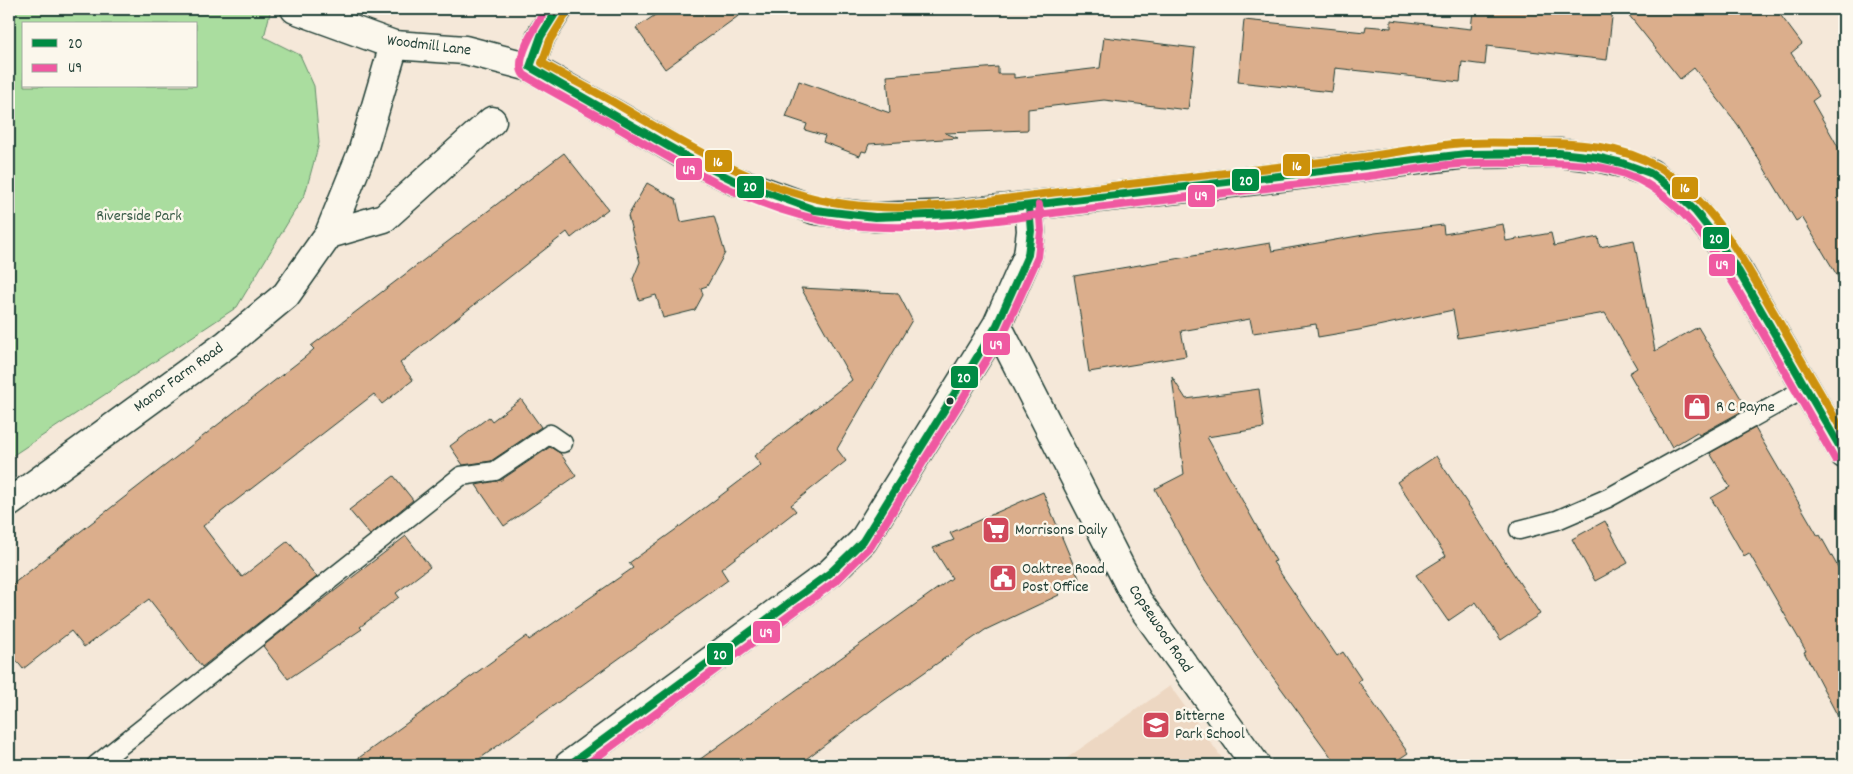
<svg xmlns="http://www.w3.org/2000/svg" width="1853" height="774" viewBox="0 0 1853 774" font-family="Dekko,sans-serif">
	<rect width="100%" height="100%" fill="#f5e8d9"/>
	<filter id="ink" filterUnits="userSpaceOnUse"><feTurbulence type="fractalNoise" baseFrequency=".02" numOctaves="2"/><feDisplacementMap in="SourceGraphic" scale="10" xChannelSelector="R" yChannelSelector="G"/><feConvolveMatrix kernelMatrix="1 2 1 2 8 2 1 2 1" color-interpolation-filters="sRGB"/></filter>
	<g filter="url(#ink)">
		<path fill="#edd7c2" d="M1170,686L1227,765H1057Z"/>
		<path fill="#aadd9f" stroke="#648d6a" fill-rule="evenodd" d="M9,9H271L264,37L300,55L314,86L319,143L305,194L237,307L9,458ZM24,24H196V86H24Z"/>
		<path fill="#dbae8c" stroke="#1f3d34" d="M664,9H748L665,69L636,28Z
			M1493,9H1613L1607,60L1487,46L1485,65L1462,62L1460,82L1335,68L1332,92L1238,82L1244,20L1365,32L1366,26L1391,28V20L1471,29L1473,11L1492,13Z
			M1624,9H1776L1802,44L1791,53L1819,96L1812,101L1844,157V287L1802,217L1796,221L1738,125L1694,68L1680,79Z
			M1104,37L1195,48L1188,110L1104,100L1028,109V130L945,133L958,138L869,144L866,152L862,151L860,156L823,142L825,136L805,130L807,124L786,117L799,81L890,113L887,76L998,67V74H1014V78L1100,68Z
			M564,153L608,209L571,238L567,232L400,363L413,380L382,404L374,394L203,526L242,577L288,541L317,577L202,667L149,599L84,647L71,631L23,669L9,651V587L305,357L314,349L311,346Z
			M647,183L676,199L681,222L714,216L725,253L707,286L701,288L703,295L695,310L663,318L656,295L639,300L633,279L640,262L628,216Z
			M1503,224L1506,241L1551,233L1554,246L1598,237L1600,247L1634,240L1655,351L1698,327L1745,405L1742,406L1744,410L1699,435L1697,432L1672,447L1629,373L1637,368L1605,313L1458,338L1453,310L1359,330L1318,337L1316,324L1253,333L1250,319L1181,331L1186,356L1089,372L1074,276L1270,243L1272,251L1375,233L1443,225L1444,234Z
			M801,288L898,293L912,320L837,449L846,461L791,505L796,511L721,569L728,580L471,765H349L527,636L529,640L633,568L629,563L682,525L761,465L754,456L852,380Z
			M1172,377L1186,399L1259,389L1264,428L1207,437L1276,561L1273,562L1337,656L1343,652L1361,679L1358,681L1408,753L1390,765H1337L1259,658L1199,571L1155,489L1184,474Z
			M521,399L541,427L491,461L463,465L450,446L489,417L492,421Z
			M1755,428L1818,536L1820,535L1844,578V728L1804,652L1806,651L1749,553L1744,556L1711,498L1730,487L1710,453Z
			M550,447L560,453L576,476L504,526L476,485L501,480Z
			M1436,456L1540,614L1501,640L1476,602L1448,621L1416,575L1446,556L1397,482Z
			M394,476L413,500L370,535L349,510Z
			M1043,492L1079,578L1056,588L1059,595L985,630L882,702L798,765H692L952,578L933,548L954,540L950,533Z
			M1605,521L1628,563L1595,581L1572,539Z
			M406,536L430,567L396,593L399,597L360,627L362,629L288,679L263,646Z"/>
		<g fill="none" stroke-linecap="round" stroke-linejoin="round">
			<defs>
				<path id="service" d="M1519,530L1557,520L1608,498L1806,388
					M96,765L461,476L495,471L550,434L563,443"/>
				<path id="minor" d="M530,67L541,36L558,9
					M329,234L384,218L492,121
					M997,325L1137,600L1256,765
					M9,503L227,344L286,295L329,234L363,150L394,45
					M569,765L830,573L863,541L997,325L1028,255L1031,231L1029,206"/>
				<path id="tertiary" d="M295,9L394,45L465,50L530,67L618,116L687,157L735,181L815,210L846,214L875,217L955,214L1248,181L1466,154L1559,153L1596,157L1622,163L1650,173L1672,189L1695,211L1714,235L1739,272L1844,454"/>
			</defs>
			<use href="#service" stroke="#1f3d34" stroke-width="21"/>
			<use href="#minor" stroke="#1f3d34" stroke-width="31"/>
			<use href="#tertiary" stroke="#1f3d34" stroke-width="31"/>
			<use href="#service" stroke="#fbf7ec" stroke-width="18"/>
			<use href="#minor" stroke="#fbf7ec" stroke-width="28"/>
			<use href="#tertiary" stroke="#fbf7ec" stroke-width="28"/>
			<defs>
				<path id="bus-1" d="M530,67L687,157L735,181L815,210L875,217L955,214L1466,154L1559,153L1596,157L1622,163L1650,173L1672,189L1695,211L1714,235L1739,272L1844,454
					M530,67L541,36L558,9
					M569,765L830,573L863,541L997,325L1028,255L1031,231L1029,206"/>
				<path id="bus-2" d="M546,9C538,22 512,62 524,75C552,92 581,107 610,123C682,166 758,213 843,224C916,233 990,221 1061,212C1161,200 1261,189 1361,177C1394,173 1426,167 1458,164C1483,162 1509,163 1534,163C1573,163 1616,164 1650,186C1702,220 1729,277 1760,328C1785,372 1810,415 1835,459
					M586,765L836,581L871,546L1005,330L1038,257L1041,231L1039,205"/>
				<path id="bus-3" d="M566,14L550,40L542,63C568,78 595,91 620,106C690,147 763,193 845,204C916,214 990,200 1060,192C1162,180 1263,169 1364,157C1394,153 1423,147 1453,144C1480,141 1508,143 1535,143C1577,143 1621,145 1658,167C1715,202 1744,263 1777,318C1799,357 1822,395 1844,434"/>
			</defs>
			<use href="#bus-1" stroke="#fbf7ec" stroke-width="11"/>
			<use href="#bus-2" stroke="#fbf7ec" stroke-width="11"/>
			<use href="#bus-3" stroke="#fbf7ec" stroke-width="11"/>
			<use href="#bus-1" stroke="#008b43" stroke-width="8"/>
			<use href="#bus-2" stroke="#ef59a1" stroke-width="8"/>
			<use href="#bus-3" stroke="#cc910a" stroke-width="8"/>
		</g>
	</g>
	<defs>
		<symbol id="shop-square" viewBox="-11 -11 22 22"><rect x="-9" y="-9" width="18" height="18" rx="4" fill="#d1495b" stroke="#fbf7ec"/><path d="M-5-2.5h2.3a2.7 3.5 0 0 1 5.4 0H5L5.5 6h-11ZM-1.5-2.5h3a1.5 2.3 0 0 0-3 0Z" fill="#fff"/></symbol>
		<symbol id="supermarket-square" viewBox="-11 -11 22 22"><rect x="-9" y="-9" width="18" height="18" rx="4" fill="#d1495b" stroke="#fbf7ec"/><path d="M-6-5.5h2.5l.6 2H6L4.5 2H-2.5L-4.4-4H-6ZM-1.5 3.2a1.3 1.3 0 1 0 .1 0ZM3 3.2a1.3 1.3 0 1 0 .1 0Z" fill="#fff"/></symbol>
		<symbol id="civic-square" viewBox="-11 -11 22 22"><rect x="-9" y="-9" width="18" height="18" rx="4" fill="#d1495b" stroke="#fbf7ec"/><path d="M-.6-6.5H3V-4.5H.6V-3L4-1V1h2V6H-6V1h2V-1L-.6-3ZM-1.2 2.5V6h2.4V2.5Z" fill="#fff"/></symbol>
		<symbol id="school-square" viewBox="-11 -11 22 22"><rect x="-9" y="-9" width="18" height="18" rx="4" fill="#d1495b" stroke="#fbf7ec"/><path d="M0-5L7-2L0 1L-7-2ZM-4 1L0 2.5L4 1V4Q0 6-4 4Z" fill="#fff"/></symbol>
	</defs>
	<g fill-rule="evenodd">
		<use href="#shop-square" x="1681" y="391" width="32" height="32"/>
		<use href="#supermarket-square" x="980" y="514" width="32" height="32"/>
		<use href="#civic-square" x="987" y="562" width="32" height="32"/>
		<use href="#school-square" x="1140" y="709" width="32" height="32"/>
	</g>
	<circle fill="#1f3d34" stroke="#fbf7ec" stroke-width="2" cx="950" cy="401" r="4.5"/>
	<g text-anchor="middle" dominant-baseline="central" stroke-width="5" stroke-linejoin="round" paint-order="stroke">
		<g font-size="16" fill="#1f3d34" stroke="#fbf7ec">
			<text transform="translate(429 46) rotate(7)">Woodmill Lane</text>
			<text transform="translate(179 378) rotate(-36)">Manor Farm Road</text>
			<text transform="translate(1160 629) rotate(56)">Copsewood Road</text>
		</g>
		<g font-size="16" fill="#3b5d49" stroke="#fbf7ec">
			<text x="139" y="216">Riverside Park</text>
		</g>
		<g font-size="16" fill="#1f3d34" stroke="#fbf7ec" text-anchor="start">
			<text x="1716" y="407">R C Payne</text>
			<text x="1015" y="530">Morrisons Daily</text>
			<text x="1022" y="569">Oaktree Road<tspan x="1022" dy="18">Post Office</tspan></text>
			<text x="1175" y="716">Bitterne<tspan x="1175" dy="18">Park School</tspan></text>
		</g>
	</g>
	<g stroke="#fbf7ec" stroke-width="2">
		<rect x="704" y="149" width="29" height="24" rx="5" fill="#cc910a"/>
		<rect x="1282" y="153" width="29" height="24" rx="5" fill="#cc910a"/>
		<rect x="675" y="157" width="28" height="24" rx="5" fill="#ef59a1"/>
		<rect x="1231" y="168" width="29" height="24" rx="5" fill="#008b43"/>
		<rect x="736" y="175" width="29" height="24" rx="5" fill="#008b43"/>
		<rect x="1671" y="176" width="28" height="24" rx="5" fill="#cc910a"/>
		<rect x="1187" y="184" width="29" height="24" rx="5" fill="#ef59a1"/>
		<rect x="1702" y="226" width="28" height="24" rx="5" fill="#008b43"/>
		<rect x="1708" y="253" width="28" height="24" rx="5" fill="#ef59a1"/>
		<rect x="982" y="332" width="29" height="24" rx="5" fill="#ef59a1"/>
		<rect x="950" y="365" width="29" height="24" rx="5" fill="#008b43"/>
		<rect x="752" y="620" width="29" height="24" rx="5" fill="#ef59a1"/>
		<rect x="706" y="642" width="28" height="24" rx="5" fill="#008b43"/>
	</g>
	<g font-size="14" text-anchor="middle" font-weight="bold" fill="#fff">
		<text x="718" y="166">16</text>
		<text x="1297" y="170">16</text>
		<text x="689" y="174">U9</text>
		<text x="1246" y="185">20</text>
		<text x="750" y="191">20</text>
		<text x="1685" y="192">16</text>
		<text x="1201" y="200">U9</text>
		<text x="1716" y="243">20</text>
		<text x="1722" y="269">U9</text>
		<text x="996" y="349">U9</text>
		<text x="964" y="382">20</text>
		<text x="766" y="637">U9</text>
		<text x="720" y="659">20</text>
	</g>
	<rect width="1853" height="774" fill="none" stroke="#fbf7ec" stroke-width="30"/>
	<rect x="15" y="15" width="1823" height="744" fill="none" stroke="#1f3d34" stroke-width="2" filter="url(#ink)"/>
	<rect x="22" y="22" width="175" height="65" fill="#fbf7ec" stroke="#a3ada2"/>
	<rect x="32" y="39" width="25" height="8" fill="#008b43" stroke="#a3ada2"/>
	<text x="68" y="48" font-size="15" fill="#1f3d34">20</text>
	<rect x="32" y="64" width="25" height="8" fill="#ef59a1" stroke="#a3ada2"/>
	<text x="68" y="72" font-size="15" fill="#1f3d34">U9</text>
</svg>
